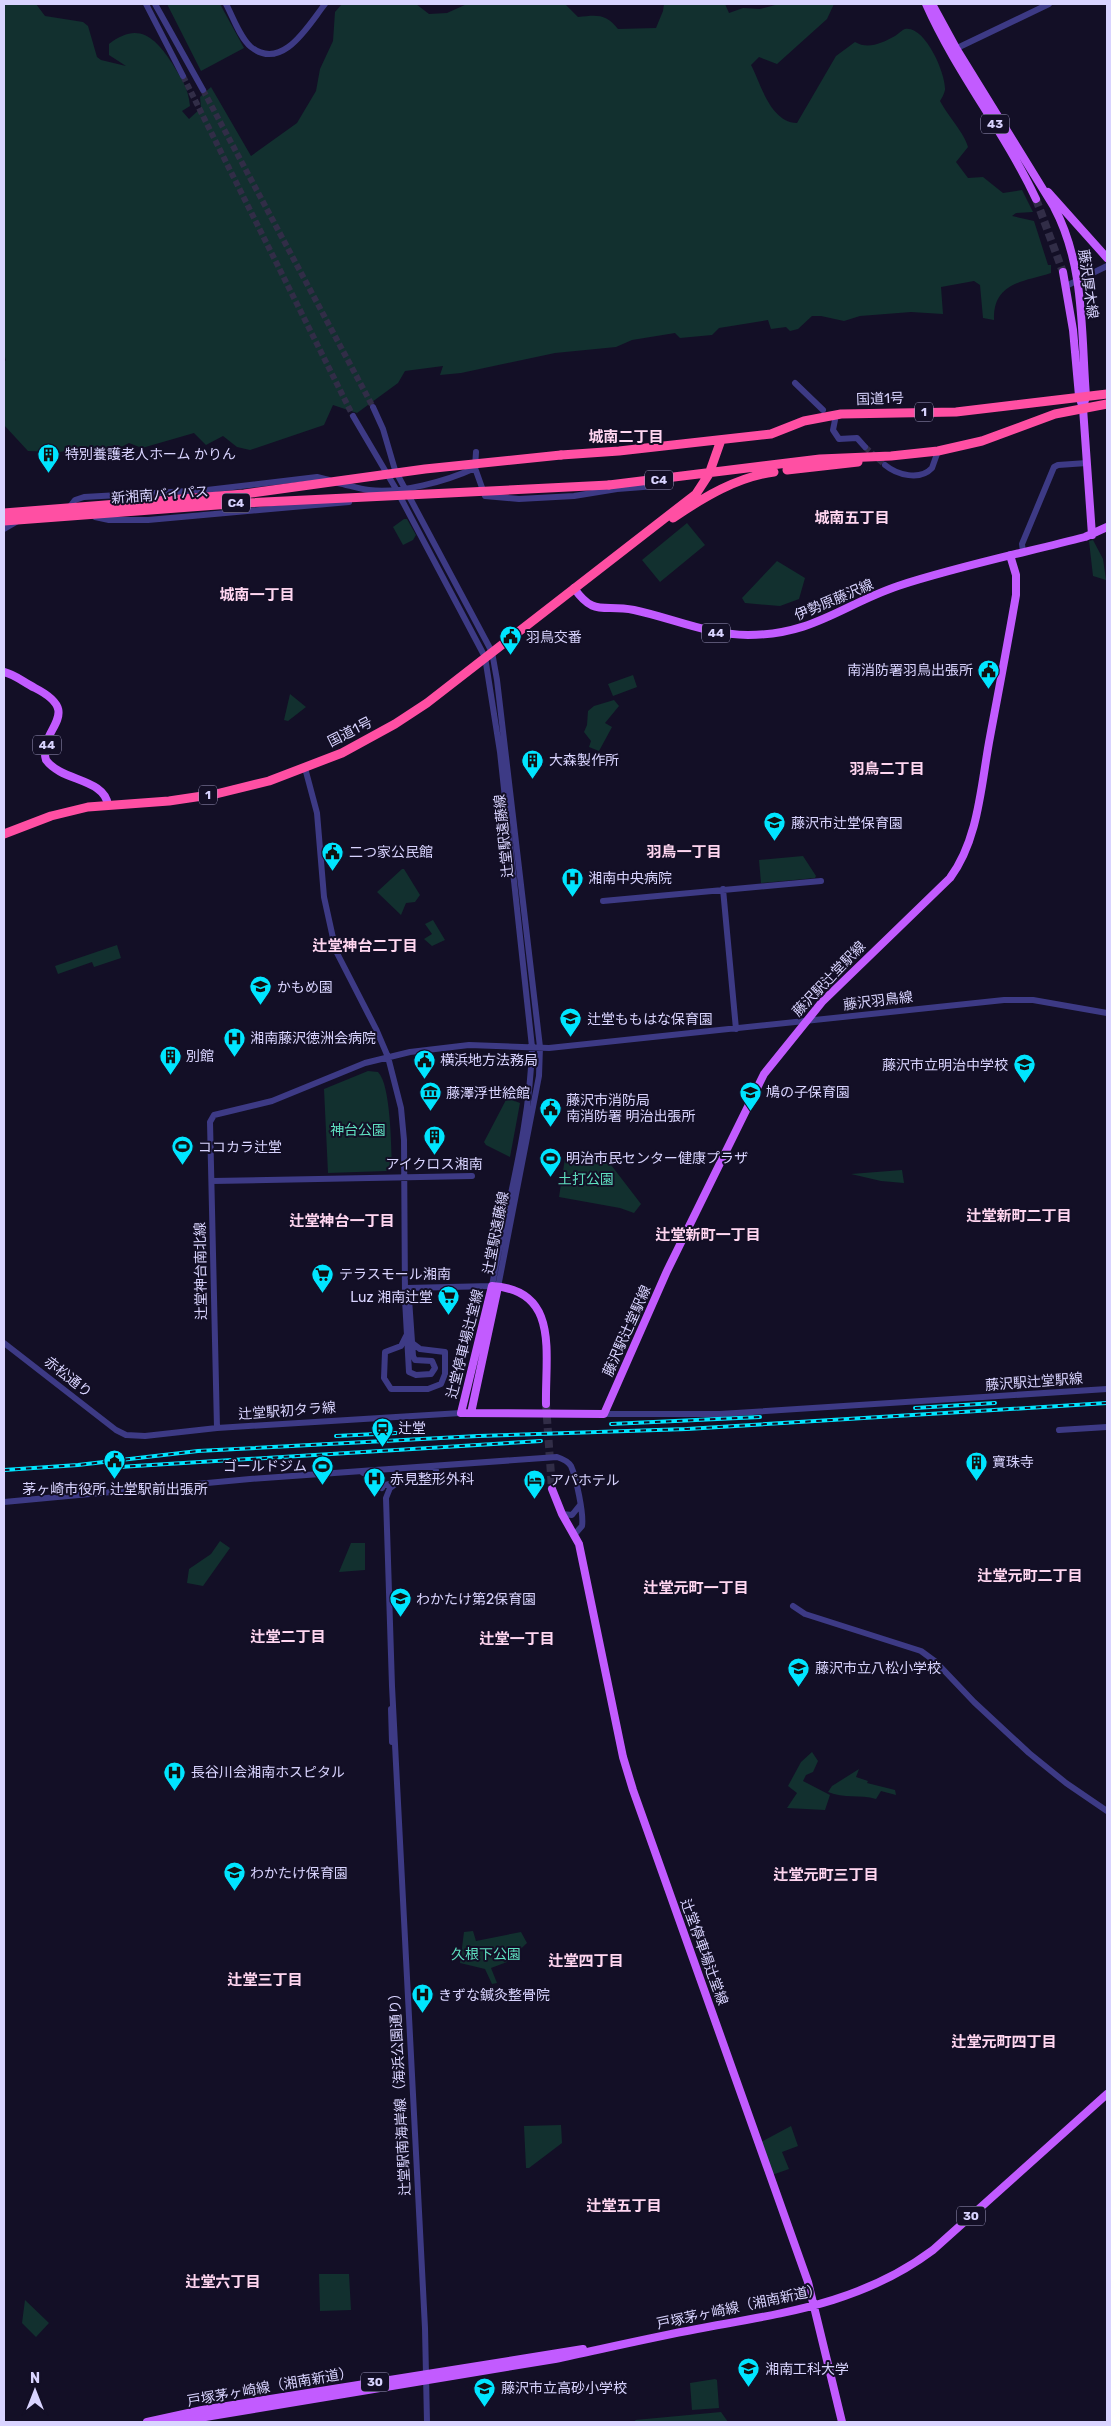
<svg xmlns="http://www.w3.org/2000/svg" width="1111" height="2426" viewBox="0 0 1111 2426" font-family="Rubik,'Noto Sans JP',sans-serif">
	<rect width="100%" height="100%" fill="#130f26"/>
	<path fill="#12302f" d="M4,4H36L45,16L83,22L88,26L97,57L101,60L126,66L109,55V44C138,21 155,37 172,63C182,80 188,87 190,106L182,111L189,119L201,108L200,97L211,87L251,156L297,123L316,91L320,69L333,41L335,12L342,4H416L429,14L447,13L467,4H565L578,17C596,15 606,13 618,29L656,28L663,11L664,4H725L729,13L743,8L760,9L779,4H834L827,19L777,64L759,57L751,65C761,84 770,122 797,123L836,56L855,42C868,50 882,43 895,36C898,34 902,30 905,29C925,25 946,74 945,90C944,94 942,98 940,101C948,116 965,134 968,147L956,162L968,178L983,177L1003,193L1022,190L1033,212L1016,213L1012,216L1034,221L1048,265H1051V273C1022,282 993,283 994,320L983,318L980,285L974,281L941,287L943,314L911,312L860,316L844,321L821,316H812L798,329L790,331L786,327L771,329L768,320L719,328L712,335L680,338L675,333L632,340L616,347L555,353L461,373L440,375L443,366L405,371L398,383L357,413L333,405L324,425L250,450L237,447L223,436L206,445L194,433L142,448L129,443L109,453L100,446L59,452L28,451L4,425V359L6,361L4,353Z
		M167,4H220L244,48L201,71Z
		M404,519H407L416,535L413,540L403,545L393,527Z
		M687,523L705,545L660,582L642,560Z
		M1093,540L1103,559L1106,580L1093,576L1089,541Z
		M777,561L805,578L799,599L780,606L745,603L742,598Z
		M633,675L637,687L613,696L608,684Z
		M290,694L306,707L288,721L284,720Z
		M614,700L619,706L605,723L612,727L599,751L589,747L591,741L584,732L587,725L588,711L594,706Z
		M803,856L816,876L815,878L761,883L759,860Z
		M402,869H404L420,895L415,902L406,903L401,915L377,892Z
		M433,920L445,940L432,946L424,939L432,934L425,924Z
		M117,945L121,958L94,967L92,962L58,974L55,966Z
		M368,1071L378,1072C391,1085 391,1147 392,1166L386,1171L328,1173L324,1089Z
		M507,1098L520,1103L510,1157L486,1145L484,1142Z
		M566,1152L608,1161L641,1204L634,1213L620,1208L559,1197Z
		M902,1170L904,1183L881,1181L851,1174Z
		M220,1541L230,1548L203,1586L187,1583L189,1569L211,1554Z
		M351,1543H365V1570L339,1572Z
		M812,1752L818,1761L813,1772L806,1775L803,1781L830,1795L825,1810L787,1808L797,1793L788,1786L801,1762Z
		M859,1769L856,1777L868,1781L867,1783L895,1790L896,1795L881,1791L876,1799C860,1794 844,1799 828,1792L832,1786Z
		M473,1931L476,1941L521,1932L527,1943L507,1962L491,1968L497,1983L492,1984L485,1969L460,1963L464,1932Z
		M561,2125L562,2143L529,2168H526L524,2126Z
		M791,2126L798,2146L782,2152L789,2169L772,2175L761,2142Z
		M319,2274H349L351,2310L320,2311Z
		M25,2300L49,2323L36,2337L22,2323Z
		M715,2379L717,2380L719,2408L692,2410L690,2383Z
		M721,2412L728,2422H636L635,2420Z"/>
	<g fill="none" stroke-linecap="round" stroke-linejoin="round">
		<path stroke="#312d47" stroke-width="6" stroke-dasharray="6 3" stroke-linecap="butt" d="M183,76L353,416
			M203,90L373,407
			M865,447L885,465"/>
		<path stroke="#312d47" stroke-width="8" stroke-dasharray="8 4" stroke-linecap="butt" d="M1036,199L1063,272
			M546,1404L552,1489"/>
		<path stroke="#3d3a85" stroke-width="6" d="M146,4L183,76
			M155,4L203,90
			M226,4C233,17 240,38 251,47C283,72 309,24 325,4
			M953,50L1049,4
			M1066,286L1107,266
			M795,383L823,410
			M373,407L383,429L395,470L492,652L497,680L540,1047L539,1076L498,1287
			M353,416L396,489L485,657L500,752L532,1047C530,1128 506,1207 492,1286L406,1288
			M835,420L833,430L839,439L857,438L865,447
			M885,465C897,475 920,481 932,468L938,451
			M475,468L485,496L519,499L574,496L617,489L669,485
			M338,483C348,485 359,489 369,490C400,494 447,481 475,468L476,452
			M68,509L75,500L84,497L207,490L317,477L329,480
			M95,517L109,520H148L349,502
			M4,529L18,521
			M1023,552L1022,544L1054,467L1058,465L1087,463
			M305,768L317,813L324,897L333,938L337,953L376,1029L388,1057L401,1108L404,1140L405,1299L409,1372L416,1375L431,1374L435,1368L432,1361L415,1360L413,1356L409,1299L406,1288
			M723,889L736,1029
			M603,901L821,881
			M212,1181L472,1176
			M406,1336L401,1346L385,1352L384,1378L391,1389H428L441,1384L445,1374V1352L420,1349L412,1343
			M4,1343L116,1430L126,1435L145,1436L217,1428L461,1413
			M604,1414H720L1107,1389
			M217,1428L210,1122L214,1115L272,1101L365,1063L410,1052L469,1045L549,1048L1004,1000H1033L1107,1013
			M1059,1430L1107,1427
			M363,1473L372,1476L382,1488
			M398,1482L390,1488L386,1498L392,1686L425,2328L427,2422
			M381,1486L398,1482L433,1480L437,1475L435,1466
			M4,1502L250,1479L557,1457C563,1459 568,1461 571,1466C576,1477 584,1514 582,1526L575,1534
			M562,1514L572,1515L580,1505
			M793,1606L805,1614L921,1651L936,1662L974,1702L1029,1753L1066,1783L1107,1811
			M391,1709L392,1742"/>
		<path stroke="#c25bff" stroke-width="8" d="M926,4C956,72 1004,131 1036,199
			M932,4L956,48L1054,207C1085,265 1081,332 1086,396L1083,408
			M1048,192L1107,258
			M1063,272L1073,330L1079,396L1083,408L1092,535
			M574,588C594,617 603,604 634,610C672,618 708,635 748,635C813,635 842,605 898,586C959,566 1023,553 1085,537L1107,527
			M4,672C16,675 23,682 35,688C86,714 37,729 46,760C62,782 104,778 108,805
			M546,1404C545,1353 560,1290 492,1286L461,1413L604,1414L667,1271L764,1074L822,1002L950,878C979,839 981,784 990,737C999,689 1008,642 1016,595V575L1010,555
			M471,1413L498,1287
			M552,1489L562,1514L579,1544L623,1757L633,1790L808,2282L842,2422
			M147,2422L202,2410L583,2349
			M175,2422L555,2359C602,2349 649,2338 697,2329C782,2313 861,2304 933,2250L1107,2094"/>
		<path stroke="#ff4fa3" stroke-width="9" d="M561,455L619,451L771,434L804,421L841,414L956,412L1107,394
			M787,470L858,462
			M609,485L820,459L891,456L938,451L982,441L1055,414L1107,404
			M673,518C704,497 737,477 774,472
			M4,834L51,816L88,807L169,801L216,794L269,781L342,753L395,724L427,703L696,494L709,474L721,440"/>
		<defs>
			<path id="rail" d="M915,1408L995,1403
				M611,1424L760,1417
				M336,1436L396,1433
				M119,1467L541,1441
				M4,1470L78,1465L198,1451L478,1436L687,1429L1107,1403"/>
		</defs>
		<use href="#rail" stroke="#00e5ff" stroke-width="4"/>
		<use href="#rail" stroke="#130f26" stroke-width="2" stroke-dasharray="5.5" stroke-linecap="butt"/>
		<path stroke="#ff4fa3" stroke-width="9" d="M4,513L244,494L425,469L561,455
			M4,521L244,503L609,485"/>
	</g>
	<defs>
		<symbol id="building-pin" viewBox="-11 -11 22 30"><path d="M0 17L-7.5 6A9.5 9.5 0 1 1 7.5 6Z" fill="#00e5ff" stroke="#130f26"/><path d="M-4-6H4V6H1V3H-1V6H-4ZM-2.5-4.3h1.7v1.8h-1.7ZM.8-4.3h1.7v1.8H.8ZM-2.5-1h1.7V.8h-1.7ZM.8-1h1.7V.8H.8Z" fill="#111"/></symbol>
		<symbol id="civic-pin" viewBox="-11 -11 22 30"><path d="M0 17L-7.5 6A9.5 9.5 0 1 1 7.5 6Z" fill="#00e5ff" stroke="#130f26"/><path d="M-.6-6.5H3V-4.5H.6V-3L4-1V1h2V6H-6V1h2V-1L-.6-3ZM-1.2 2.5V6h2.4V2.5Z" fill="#111"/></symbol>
		<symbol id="school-pin" viewBox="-11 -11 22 30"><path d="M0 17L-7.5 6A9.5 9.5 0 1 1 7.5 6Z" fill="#00e5ff" stroke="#130f26"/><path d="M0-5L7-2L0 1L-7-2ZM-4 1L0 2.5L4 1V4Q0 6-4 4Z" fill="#111"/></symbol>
		<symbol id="hospital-pin" viewBox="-11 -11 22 30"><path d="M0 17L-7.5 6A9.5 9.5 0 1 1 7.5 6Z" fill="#00e5ff" stroke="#130f26"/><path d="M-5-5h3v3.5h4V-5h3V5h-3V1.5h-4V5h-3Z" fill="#111"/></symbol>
		<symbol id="museum-pin" viewBox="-11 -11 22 30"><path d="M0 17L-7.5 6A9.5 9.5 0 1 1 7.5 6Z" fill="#00e5ff" stroke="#130f26"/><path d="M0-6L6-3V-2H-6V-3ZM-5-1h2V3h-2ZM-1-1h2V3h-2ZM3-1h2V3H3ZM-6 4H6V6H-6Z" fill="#111"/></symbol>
		<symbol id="stadium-pin" viewBox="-11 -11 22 30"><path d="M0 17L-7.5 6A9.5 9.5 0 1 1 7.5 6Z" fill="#00e5ff" stroke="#130f26"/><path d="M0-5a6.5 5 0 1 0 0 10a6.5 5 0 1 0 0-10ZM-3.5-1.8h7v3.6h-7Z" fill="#111"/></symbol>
		<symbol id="supermarket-pin" viewBox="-11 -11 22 30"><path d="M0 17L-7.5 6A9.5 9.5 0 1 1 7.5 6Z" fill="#00e5ff" stroke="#130f26"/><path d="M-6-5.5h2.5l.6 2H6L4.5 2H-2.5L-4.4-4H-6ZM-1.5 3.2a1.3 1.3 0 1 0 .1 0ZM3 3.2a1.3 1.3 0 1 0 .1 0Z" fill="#111"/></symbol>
		<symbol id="station-pin" viewBox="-11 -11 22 30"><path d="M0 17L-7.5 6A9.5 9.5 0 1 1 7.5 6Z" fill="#00e5ff" stroke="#130f26"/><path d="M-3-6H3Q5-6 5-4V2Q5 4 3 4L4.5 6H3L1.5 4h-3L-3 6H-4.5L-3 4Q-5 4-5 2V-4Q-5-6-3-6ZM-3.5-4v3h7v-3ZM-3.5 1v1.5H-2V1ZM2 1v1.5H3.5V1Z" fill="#111"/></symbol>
		<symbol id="hotel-pin" viewBox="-11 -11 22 30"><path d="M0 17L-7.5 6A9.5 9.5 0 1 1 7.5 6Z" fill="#00e5ff" stroke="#130f26"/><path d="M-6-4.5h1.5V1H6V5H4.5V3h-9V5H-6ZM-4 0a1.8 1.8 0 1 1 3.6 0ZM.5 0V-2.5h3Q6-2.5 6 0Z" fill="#111"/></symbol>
		<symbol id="university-pin" viewBox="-11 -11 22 30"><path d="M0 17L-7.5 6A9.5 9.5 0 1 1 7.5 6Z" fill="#00e5ff" stroke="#130f26"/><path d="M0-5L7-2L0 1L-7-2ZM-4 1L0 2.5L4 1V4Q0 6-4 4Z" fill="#111"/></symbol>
	</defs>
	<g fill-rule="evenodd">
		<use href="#building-pin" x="36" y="442" width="25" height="34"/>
		<use href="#civic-pin" x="498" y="624" width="25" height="34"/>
		<use href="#civic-pin" x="976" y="658" width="25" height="34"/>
		<use href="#building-pin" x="520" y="748" width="25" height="34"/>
		<use href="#school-pin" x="762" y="810" width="25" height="34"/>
		<use href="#civic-pin" x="320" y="840" width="25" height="34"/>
		<use href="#hospital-pin" x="560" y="866" width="25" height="34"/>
		<use href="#school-pin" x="248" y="974" width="25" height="34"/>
		<use href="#school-pin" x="558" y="1006" width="25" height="34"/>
		<use href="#hospital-pin" x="222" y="1026" width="25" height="34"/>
		<use href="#building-pin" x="158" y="1044" width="25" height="34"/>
		<use href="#civic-pin" x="412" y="1048" width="25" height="34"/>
		<use href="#school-pin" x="1012" y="1052" width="25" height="34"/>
		<use href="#school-pin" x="738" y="1080" width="25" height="34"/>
		<use href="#museum-pin" x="418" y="1080" width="25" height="34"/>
		<use href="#civic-pin" x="538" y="1096" width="25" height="34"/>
		<use href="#building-pin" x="422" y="1124" width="25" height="34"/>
		<use href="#stadium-pin" x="170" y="1134" width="25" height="34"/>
		<use href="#stadium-pin" x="538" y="1146" width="25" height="34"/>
		<use href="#supermarket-pin" x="310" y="1262" width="25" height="34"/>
		<use href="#supermarket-pin" x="436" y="1284" width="25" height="34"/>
		<use href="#station-pin" x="370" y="1416" width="25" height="34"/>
		<use href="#civic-pin" x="102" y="1448" width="25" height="34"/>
		<use href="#building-pin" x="964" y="1450" width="25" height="34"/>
		<use href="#stadium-pin" x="310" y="1454" width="25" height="34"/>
		<use href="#hospital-pin" x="362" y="1466" width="25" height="34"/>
		<use href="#hotel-pin" x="522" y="1468" width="25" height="34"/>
		<use href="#school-pin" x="388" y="1586" width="25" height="34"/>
		<use href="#school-pin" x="786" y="1656" width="25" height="34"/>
		<use href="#hospital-pin" x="162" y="1760" width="25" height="34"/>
		<use href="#school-pin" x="222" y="1860" width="25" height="34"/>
		<use href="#hospital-pin" x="410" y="1982" width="25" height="34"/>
		<use href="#university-pin" x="736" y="2356" width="25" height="34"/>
		<use href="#school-pin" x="472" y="2376" width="25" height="34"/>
	</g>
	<g text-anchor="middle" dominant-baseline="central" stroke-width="4" stroke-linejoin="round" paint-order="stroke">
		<g fill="#130f26" stroke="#9e99be" stroke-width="1">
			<rect x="981" y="114.5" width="28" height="19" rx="4"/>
			<rect x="915" y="402.5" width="18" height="19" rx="4"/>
			<rect x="645" y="470.5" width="28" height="19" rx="4"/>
			<rect x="222" y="493.5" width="28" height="19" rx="4"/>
			<rect x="702" y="623.5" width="28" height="19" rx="4"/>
			<rect x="33" y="735.5" width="28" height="19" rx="4"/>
			<rect x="199" y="785.5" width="18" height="19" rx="4"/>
			<rect x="957" y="2206.5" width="28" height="19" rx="4"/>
			<rect x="361" y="2372.5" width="28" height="19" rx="4"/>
		</g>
		<g font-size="12" font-weight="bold" fill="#d9d4ff">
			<text x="995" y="124">43</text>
			<text x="924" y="412">1</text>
			<text x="659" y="480">C4</text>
			<text x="236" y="503">C4</text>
			<text x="716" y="633">44</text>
			<text x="47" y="745">44</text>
			<text x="208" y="795">1</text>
			<text x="971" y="2216">30</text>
			<text x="375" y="2382">30</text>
		</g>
		<g font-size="14" fill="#d9d4ff" stroke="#130f26">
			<text transform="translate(1088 284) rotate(82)">藤沢厚木線</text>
			<text transform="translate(880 399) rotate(-2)">国道1号</text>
			<text transform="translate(160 495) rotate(-4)">新湘南バイパス</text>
			<text transform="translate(834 600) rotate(-23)">伊勢原藤沢線</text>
			<text transform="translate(350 732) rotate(-27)">国道1号</text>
			<text transform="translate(504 836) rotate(-96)">辻堂駅遠藤線</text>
			<text transform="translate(829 979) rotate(-46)">藤沢駅辻堂駅線</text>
			<text transform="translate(878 1001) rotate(-7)">藤沢羽鳥線</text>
			<text transform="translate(496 1233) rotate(-79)">辻堂駅遠藤線</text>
			<text transform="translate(201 1271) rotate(-91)">辻堂神台南北線</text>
			<text transform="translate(627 1331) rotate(-66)">藤沢駅辻堂駅線</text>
			<text transform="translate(465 1344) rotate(-76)">辻堂停車場辻堂線</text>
			<text transform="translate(68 1377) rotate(38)">赤松通り</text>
			<text transform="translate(1034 1382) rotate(-4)">藤沢駅辻堂駅線</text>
			<text transform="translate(287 1411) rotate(-4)">辻堂駅初タラ線</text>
			<text transform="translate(704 1952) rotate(70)">辻堂停車場辻堂線</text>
			<text transform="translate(400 2091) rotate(-93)">辻堂駅南海岸線（海浜公園通り）</text>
			<text transform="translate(739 2307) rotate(-12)">戸塚茅ヶ崎線（湘南新道）</text>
			<text transform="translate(270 2387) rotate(-10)">戸塚茅ヶ崎線（湘南新道）</text>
		</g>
		<g font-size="14" fill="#d9d4ff" stroke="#130f26" text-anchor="start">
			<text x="65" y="454">特別養護老人ホーム かりん</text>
			<text x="526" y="637">羽鳥交番</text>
			<text x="973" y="670" text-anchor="end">南消防署羽鳥出張所</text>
			<text x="549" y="760">大森製作所</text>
			<text x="791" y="823">藤沢市辻堂保育園</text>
			<text x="349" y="852">二つ家公民館</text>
			<text x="588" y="878">湘南中央病院</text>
			<text x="277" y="987">かもめ園</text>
			<text x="587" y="1019">辻堂ももはな保育園</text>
			<text x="250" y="1038">湘南藤沢徳洲会病院</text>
			<text x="186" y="1056">別館</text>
			<text x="440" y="1060">横浜地方法務局</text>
			<text x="1008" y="1065" text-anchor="end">藤沢市立明治中学校</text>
			<text x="766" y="1092">鳩の子保育園</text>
			<text x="446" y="1093">藤澤浮世絵館</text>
			<text x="566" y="1100">藤沢市消防局<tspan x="566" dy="16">南消防署 明治出張所</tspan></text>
			<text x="198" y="1147">ココカラ辻堂</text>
			<text x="566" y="1158">明治市民センター健康プラザ</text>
			<text x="434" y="1164" text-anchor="middle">アイクロス湘南</text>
			<text x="339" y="1274">テラスモール湘南</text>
			<text x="433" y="1297" text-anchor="end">Luz 湘南辻堂</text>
			<text x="398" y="1428">辻堂</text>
			<text x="992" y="1462">寶珠寺</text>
			<text x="307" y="1466" text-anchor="end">ゴールドジム</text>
			<text x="390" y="1479">赤見整形外科</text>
			<text x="550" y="1480">アパホテル</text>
			<text x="115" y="1489" text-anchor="middle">茅ヶ崎市役所 辻堂駅前出張所</text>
			<text x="416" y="1599">わかたけ第2保育園</text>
			<text x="815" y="1668">藤沢市立八松小学校</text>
			<text x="191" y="1772">長谷川会湘南ホスピタル</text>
			<text x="250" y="1873">わかたけ保育園</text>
			<text x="438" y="1995">きずな鍼灸整骨院</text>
			<text x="765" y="2369">湘南工科大学</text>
			<text x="501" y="2388">藤沢市立高砂小学校</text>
		</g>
		<g font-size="14" fill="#5fe0c0" stroke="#130f26">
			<text x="358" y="1130">神台公園</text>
			<text x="586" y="1179">土打公園</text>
			<text x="486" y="1954">久根下公園</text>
		</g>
		<g font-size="15" font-weight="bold" fill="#ffd6f0" stroke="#130f26">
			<text x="626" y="437">城南二丁目</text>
			<text x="852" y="518">城南五丁目</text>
			<text x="257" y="595">城南一丁目</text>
			<text x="887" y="769">羽鳥二丁目</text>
			<text x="684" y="852">羽鳥一丁目</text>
			<text x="365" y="946">辻堂神台二丁目</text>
			<text x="1019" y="1216">辻堂新町二丁目</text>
			<text x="342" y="1221">辻堂神台一丁目</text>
			<text x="708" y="1235">辻堂新町一丁目</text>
			<text x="1030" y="1576">辻堂元町二丁目</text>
			<text x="696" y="1588">辻堂元町一丁目</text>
			<text x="288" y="1637">辻堂二丁目</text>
			<text x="517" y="1639">辻堂一丁目</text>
			<text x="826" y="1875">辻堂元町三丁目</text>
			<text x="586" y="1961">辻堂四丁目</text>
			<text x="265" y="1980">辻堂三丁目</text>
			<text x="1004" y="2042">辻堂元町四丁目</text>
			<text x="624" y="2206">辻堂五丁目</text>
			<text x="223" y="2282">辻堂六丁目</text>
		</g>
	</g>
	<rect width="1111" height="2426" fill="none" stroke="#d9d4ff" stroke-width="10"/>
	<g transform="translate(35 2391)" stroke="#130f26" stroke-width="4" paint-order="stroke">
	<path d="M0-4L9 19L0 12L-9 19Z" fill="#d9d4ff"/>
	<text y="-8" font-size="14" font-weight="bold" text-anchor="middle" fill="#d9d4ff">N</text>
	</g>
</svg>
